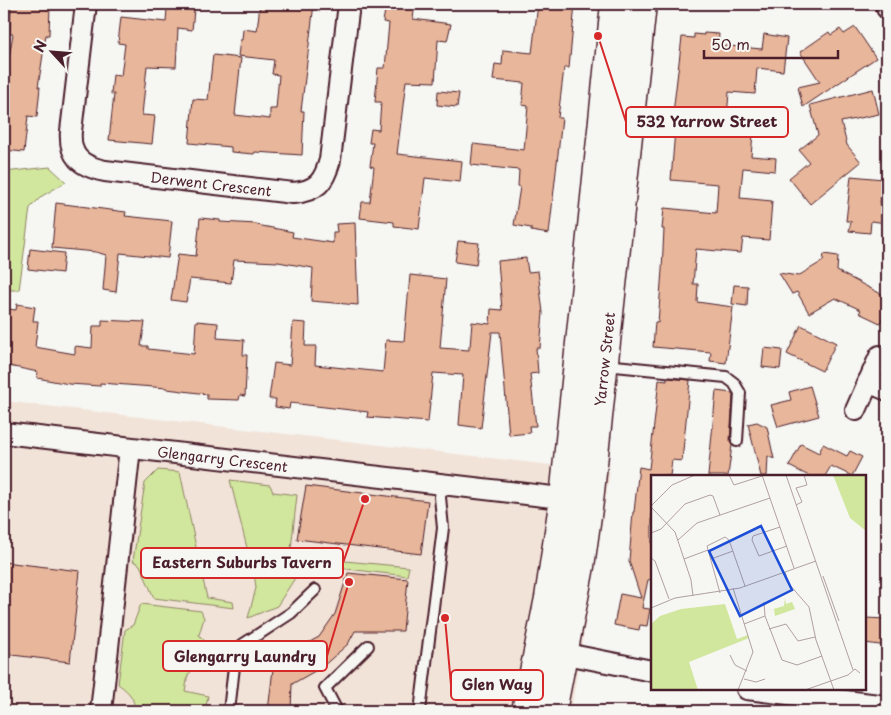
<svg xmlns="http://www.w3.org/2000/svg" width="891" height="715" viewBox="0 0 891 715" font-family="'Playpen Sans',sans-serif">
	<rect width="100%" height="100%" fill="#f6f6f2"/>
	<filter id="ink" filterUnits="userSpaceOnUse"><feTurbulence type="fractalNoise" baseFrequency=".02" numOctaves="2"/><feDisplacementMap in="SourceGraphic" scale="10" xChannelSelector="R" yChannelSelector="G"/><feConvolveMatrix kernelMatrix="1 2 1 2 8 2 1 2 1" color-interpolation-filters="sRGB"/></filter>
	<g filter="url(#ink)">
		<path fill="#f2e3d8" d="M4,401L610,472L571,711H4Z"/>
		<path fill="#d1e79d" stroke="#8e8364" d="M50,167L66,182L42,196L30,208L19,290H4V172Z
			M158,470L180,472L207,598L233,602L234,608L154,598L140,565L133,561L145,483Z
			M230,480L270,485L273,492L297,495L291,549L302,557L409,567L407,576L304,564L277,606L248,618L256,588L255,580Z
			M141,604L201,611L204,618L199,635L209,645L208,656L196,655L195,667L188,675L185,691L208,696L205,711H150L134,706C134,696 125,689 118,684L125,630L133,625Z"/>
		<path fill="#e8b69a" stroke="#4a1f2b" d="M11,4L50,5L49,35H46L38,87H40L37,117L28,116L24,152L4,150V86L13,34H10Z
			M260,4H314L301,111H304L302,155L255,152L254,154L231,152V147L189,143L193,99L208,100L213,55L241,58L235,115L270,119V109H276L279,75L272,74L274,60L238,56L240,40H242L243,29L257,31Z
			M386,4H415L413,19L451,24L447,41L438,40L435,82L406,81L397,154L462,161L460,182L425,178L419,229L394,226V222L360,218L362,202H370L374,167L370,166L373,143H369L371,129L379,130L381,102H375L378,68H385L389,23L383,22Z
			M538,4H575L569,68H564L558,118H562L549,234L531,231V228L514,225L520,187L518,186L519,170L471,165L473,144L524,150L528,106L522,105L524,83L493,80L495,64L502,65L503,50L532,53Z
			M167,8L194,10L192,30L178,28L176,67L147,66L142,115L155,116L152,144L109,140L114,94H111L113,75L121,76L125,44L118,43L121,17L166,22Z
			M855,27L876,58L803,107L798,87L820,82L800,52L829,32L831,35L840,29L844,34Z
			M704,33L719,34L718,45L762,49L764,34L787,38L783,71L757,68L755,94L729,92L726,131L753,134L751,156L776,158L775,171L743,168L740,198L772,201L769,240L743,238L741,253L696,249L693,284H698L697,302L733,307L726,363L710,361L711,352L653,347L655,322L658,323L662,270L664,229H662L664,208L716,213L718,184L671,180L675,130H671L682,37L694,38V34L704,35Z
			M873,89L879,114L841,122L847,145L861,162L810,204L789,178L809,162L799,150L818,135L810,105Z
			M438,91L459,93L457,107L437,105Z
			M851,176L883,179L880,204L887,205V223L871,221L870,233L849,231L851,221H846Z
			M56,203L126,212L125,216L172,221L168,258L120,253L116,292L103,290L106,255L96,252L52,248Z
			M200,218L220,220V222L257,224V225L293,232L292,237L333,243V232H337L336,224L355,223L358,305L311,301L313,268L278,262L234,260L231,283L190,279L186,302L171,300L178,254L196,256Z
			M458,241L479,243L476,265L455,262Z
			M30,249L64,253L62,273L28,269Z
			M824,254L838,256L837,271L887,297V309L880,323L859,313L861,310L835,298L809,313L797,292L792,294L779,273L798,276L823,261Z
			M526,258L528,272L538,271L543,313L540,348H536L538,373L530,374L536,426H529L530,433L509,435L500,332H492L481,428L459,425L463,375L433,373L428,422L367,417L368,412L290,403L289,409L275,407L276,399H269L274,363L290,365L293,322L306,323L305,346H316L315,365L383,372L386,340L404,341L410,275L446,279L440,348L469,350V346L470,347L472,322L490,324L491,309L502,310L498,261Z
			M734,285L748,286L747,306L732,304Z
			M17,304L35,307L33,321H38L35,347L75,354V346L92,348L93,326H102V320L145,322L141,346H148V349L194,354L196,321L218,323L217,338L244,340L243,355H247L245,396L240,395L239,400L207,399V394L167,389V388L100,383V386L69,384L37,378L38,372L4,365V340L8,309L16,310Z
			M801,325L836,343L822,371L787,354Z
			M764,348L782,350L780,369L762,367Z
			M667,378L690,380L682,461L672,460L670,476H652V579L648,580L642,608L650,609L647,626L640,625L639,630L614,625L620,594L641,598L629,561L633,512H634L639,467L649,469L659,380L667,381Z
			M810,386L819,416L778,427L771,405L791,400L789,392Z
			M716,391L732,393L733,395L730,441L732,445L728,476H708Z
			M757,422L767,427L774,459L768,456L767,476H761L748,424Z
			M801,444L819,453L823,444L847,456L850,451L862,457L852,476L831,466L825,476H809L789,466Z
			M306,486L428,501L421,554L297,539Z
			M4,562L80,571L70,662L4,654Z
			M348,573L408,579L403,631H355L348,644L322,667L292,684L291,711H268L274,661L319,637L335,614Z
			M865,618L887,619V646L865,643Z"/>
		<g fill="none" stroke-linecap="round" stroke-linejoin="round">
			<defs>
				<path id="lane" d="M605,365L726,377L734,383L740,393L737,441
					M229,711L236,649L291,613L315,590
					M337,711L325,688L368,646
					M420,711L443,528L440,497L442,484"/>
				<g id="street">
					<path id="s1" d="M86,4L71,131C69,156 80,166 105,171L293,193C317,191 324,182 330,160L349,4"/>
					<path d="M886,4L887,8"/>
					<path d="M868,382L887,390"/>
					<path d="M856,410L880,356"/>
					<path id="s2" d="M4,433L578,500"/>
					<path d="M551,651L652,671"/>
					<path d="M747,689L887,706"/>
					<path d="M101,711L130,448"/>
				</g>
				<g id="secondary">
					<path d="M526,711L549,598L564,498L615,4"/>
					<path id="s3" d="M552,711L580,566L589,501L642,4"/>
				</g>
			</defs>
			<use href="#lane" stroke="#4a1f2b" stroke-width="14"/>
			<use href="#street" stroke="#4a1f2b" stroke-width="24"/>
			<use href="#secondary" stroke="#4a1f2b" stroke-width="31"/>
			<use href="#lane" stroke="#f6f6f2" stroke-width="10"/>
			<use href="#street" stroke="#f6f6f2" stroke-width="20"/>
			<use href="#secondary" stroke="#f6f6f2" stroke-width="28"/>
		</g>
	</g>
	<g text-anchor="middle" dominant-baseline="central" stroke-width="5" stroke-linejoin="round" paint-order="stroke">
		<g font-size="14" fill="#4a1f2b" stroke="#f6f6f2">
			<text stroke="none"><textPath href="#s1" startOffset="294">Derwent Crescent</textPath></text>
			<text stroke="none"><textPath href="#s3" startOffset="356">Yarrow Street</textPath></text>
			<text stroke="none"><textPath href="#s2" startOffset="220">Glengarry Crescent</textPath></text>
		</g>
	</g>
	<g transform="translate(651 475)">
		<rect width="215" height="215" fill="#f6f6f2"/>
		<path d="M182,0H215V56L199,43ZM134,123L135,129L141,127L144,134L124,141L123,134L115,136L133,131ZM74,129L86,164L97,160L98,163L38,187L47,215H0V149L9,141L30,134Z" fill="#d1e79d"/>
		<path fill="none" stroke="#b1a0a2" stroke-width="1" d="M78,0L83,10L111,1M111,0L143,93M135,0L202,195M145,30L151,27L145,13L156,10L153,0M0,31L21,10L44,0M0,32L24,57L40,105L42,121M129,52L102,61L101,65L108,81L136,71M0,58L10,54L34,29L59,20L62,21L69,40M27,65L46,48L119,23M0,83L4,86L18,124M33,84L57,75M60,84L82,76M134,97L138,109L158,132L165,165L183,215M172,101L188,146M82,113L102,177L87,215M69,118L56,71L74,62L78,65L94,111M113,127L114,141L131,185L146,190L171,181M0,133L24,123L89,113L165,86M93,149L114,141M118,154L135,149L147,166L164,162M79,180L84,190L96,196M93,204L105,207L114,204M154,215L197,200L204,194L209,198"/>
		<path fill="#1d4ed8" fill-opacity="0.15" stroke="#1d4ed8" stroke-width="2.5" d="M110,51L141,115L89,141L58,76Z"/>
		<rect width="215" height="215" fill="none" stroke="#4a1f2b" stroke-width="2.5"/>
	</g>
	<path fill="none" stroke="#d62828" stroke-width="2" d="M598 36L626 122M365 499L343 563M349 582L327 656M445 618L451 685"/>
	<g fill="#d62828" stroke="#f6f6f2" stroke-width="2">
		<circle cx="598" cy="36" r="5"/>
		<circle cx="365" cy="499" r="5"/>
		<circle cx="349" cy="582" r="5"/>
		<circle cx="445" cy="618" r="5"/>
	</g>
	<g fill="#f6f6f2" stroke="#d62828" stroke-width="2">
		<rect x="626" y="107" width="162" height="30" rx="5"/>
		<rect x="141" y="548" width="202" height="30" rx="5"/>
		<rect x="163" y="641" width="164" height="30" rx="5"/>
		<rect x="451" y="670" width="92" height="30" rx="5"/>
	</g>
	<g font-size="15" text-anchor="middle" font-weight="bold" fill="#4a1f2b">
		<text x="707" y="127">532 Yarrow Street</text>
		<text x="242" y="568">Eastern Suburbs Tavern</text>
		<text x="245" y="662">Glengarry Laundry</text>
		<text x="497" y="690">Glen Way</text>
	</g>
	<rect width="891" height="715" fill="none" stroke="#f6f6f2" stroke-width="20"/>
	<rect x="10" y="10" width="871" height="695" fill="none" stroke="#4a1f2b" stroke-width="2" filter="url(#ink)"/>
	<g transform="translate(52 52) rotate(296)" stroke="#f6f6f2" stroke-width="4" paint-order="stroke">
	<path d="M0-4L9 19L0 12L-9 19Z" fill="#4a1f2b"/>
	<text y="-8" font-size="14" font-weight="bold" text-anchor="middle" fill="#4a1f2b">N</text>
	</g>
	<path d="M704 50v8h134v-8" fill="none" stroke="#4a1f2b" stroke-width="2.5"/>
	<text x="711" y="50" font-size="15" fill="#4a1f2b" stroke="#f6f6f2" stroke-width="4" paint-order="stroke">50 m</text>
</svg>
